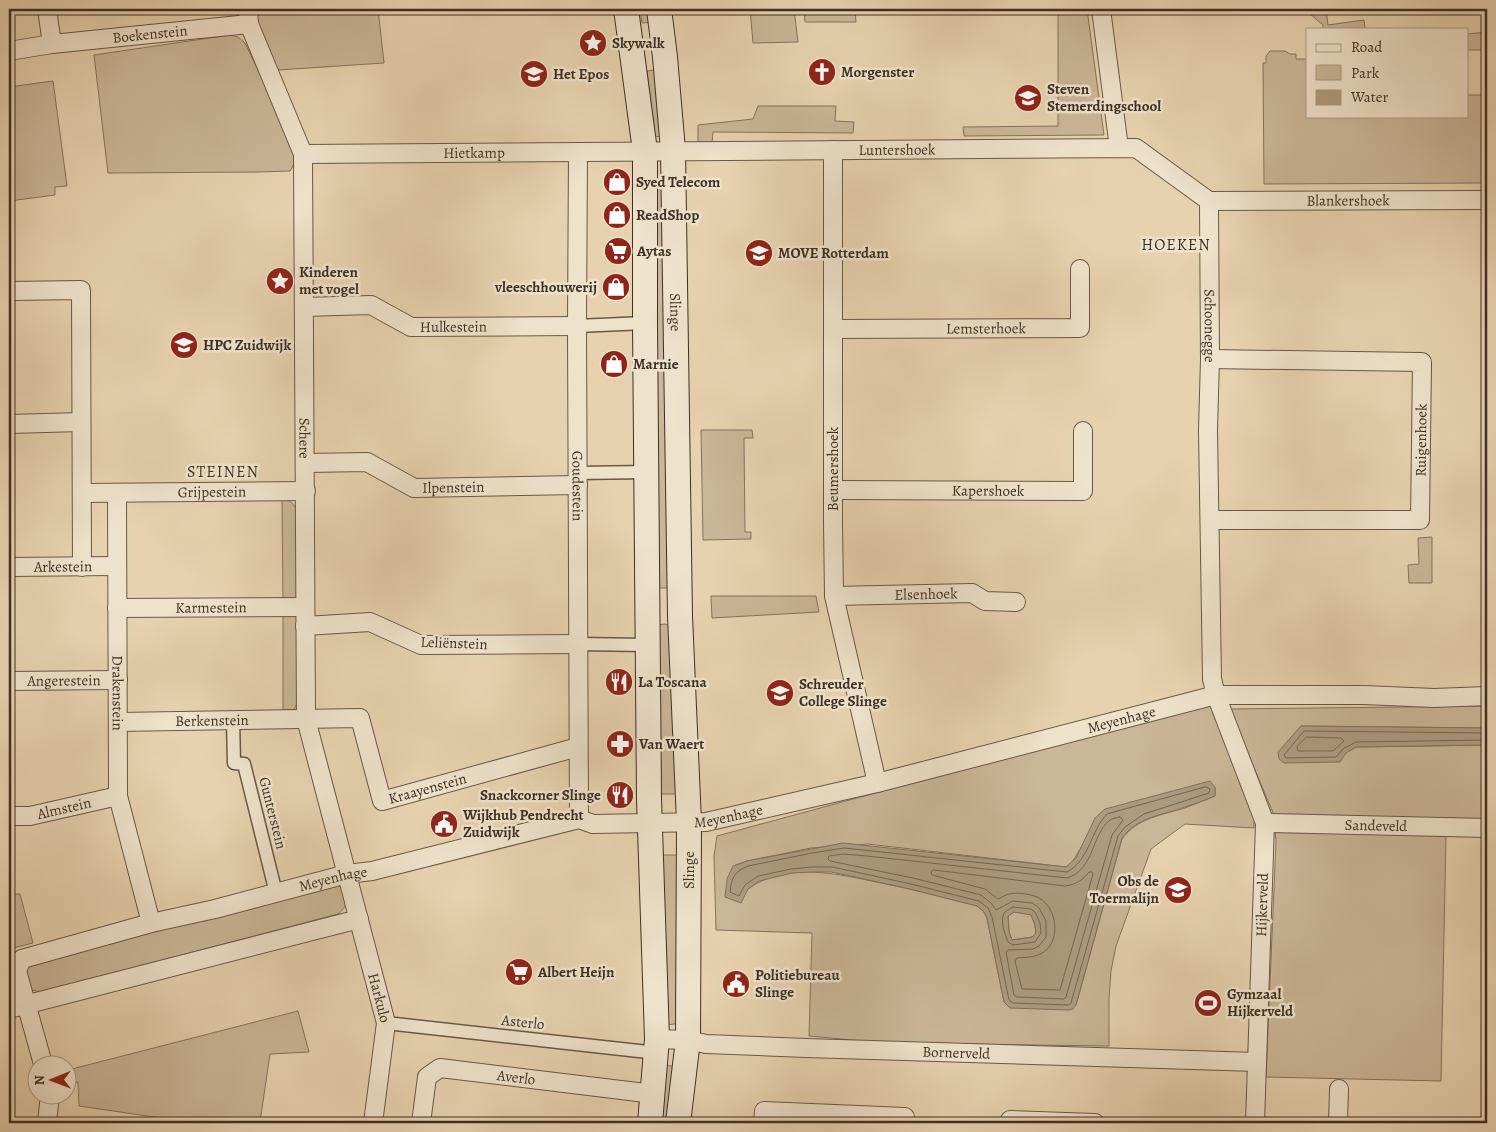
<svg xmlns="http://www.w3.org/2000/svg" width="1496" height="1132" viewBox="0 0 1496 1132" font-family="Alegreya,serif">
	<rect width="100%" height="100%" fill="#e7d2af"/>
	<filter id="stains"><feTurbulence type="fractalNoise" baseFrequency=".004" numOctaves="4"/><feColorMatrix values="0 0 0 0 .2 0 0 0 0 .09 0 0 0 0 .02 0 0 0 .5 -.17"/></filter>
	<radialGradient id="worn" r=".72"><stop offset=".6" stop-color="#630" stop-opacity="0"/><stop offset="1" stop-color="#630" stop-opacity=".3"/></radialGradient>
	<path fill="#cab698" stroke="#84735f" fill-rule="evenodd" d="M256,9H378L384,63L278,70L259,27Z
		M640,9H653L655,22L642,23Z
		M750,9H794L798,42L753,43Z
		M804,9H855L856,22H805Z
		M1058,9H1087L1104,135L964,136L963,127L1058,126Z
		M1309,9H1326L1328,25L1364,20L1365,29H1323V25L1309,13Z
		M1487,32V50H1467V34Z
		M230,35L238,37L245,43L293,143L295,162L290,171L258,172L108,173L94,55Z
		M1270,51H1285L1290,54H1296V59H1307V116H1467V95H1487V183L1264,184L1263,63H1266V56Z
		M661,69L664,136L652,137L654,128L647,71Z
		M53,81L67,186L55,187V195L9,201V87Z
		M758,106H836L835,121L854,122L853,133L713,132L712,143H698V125L753,119Z
		M651,185H671L672,588H655Z
		M701,430H752L753,438H744L745,532H751V539L703,540Z
		M282,500L290,501L297,509V603H283Z
		M1432,537V583H1409L1408,565L1419,564L1418,538Z
		M711,596H816L819,612L712,618Z
		M283,614H297V703L294,710H283Z
		M665,624L670,626L681,794H657L656,625Z
		M1203,704L1210,706L1229,750L1254,817V828L1185,824L1151,849L1116,946L1111,971L1109,999V1046L885,1043L809,1036L812,933L716,930L714,856L717,836ZM1215,787V796C1205,800 1195,804 1185,808C1162,815 1137,818 1122,839L1076,1005L1004,1002L987,918L984,912L978,906C945,898 913,889 881,883C838,874 787,861 748,889L734,866L747,861L811,848L868,844L1066,867L1071,864L1082,846Z
		M1487,706V728L1301,726L1346,753L1356,747L1487,745V822L1274,815L1229,709Z
		M1275,830L1446,836L1441,1081L1266,1077L1276,841Z
		M654,855H683L682,1023L666,1025Z
		M336,884C350,892 350,905 338,914L41,992L32,990C27,980 24,974 30,963Z
		M14,894H20L33,943L9,949V919H14Z
		M1014,912L1031,914L1035,925L1036,933L1032,937L1012,940L1009,932L1008,916Z
		M298,1011L309,1052L270,1054L260,1122L231,1119L229,1123H195L79,1106L78,1082L68,1085V1070Z
		M663,1065L680,1067L674,1123H656Z"/>
	<path fill="#ad9b80" stroke="#80705c" fill-rule="evenodd" d="M1301,726L1487,728V745L1356,747L1346,753L1340,762L1284,763L1279,759L1278,752Z
		M1210,781L1215,787V796C1205,800 1195,804 1185,807C1163,815 1137,817 1122,838L1076,1005L1073,1009L1069,1010L1010,1008L1004,1002L987,918L984,912L977,906L910,889L855,877L831,872H812L792,873L759,881L748,889L741,903L725,897L727,879L733,866L747,861L843,843L1066,867L1076,858L1095,818L1105,809ZM1014,912L1031,915L1035,925L1036,933L1032,937L1012,940L1009,932L1008,916Z"/>
	<g fill="none" stroke-linecap="round" stroke-linejoin="round">
		<path stroke="#756653" stroke-width="1" d="M1487,733L1304,731L1284,755L1286,758L1336,757L1343,749L1356,742L1487,740
			M1307,737L1341,738L1344,741L1333,751H1298L1297,747Z
			M1206,787L1210,789L1209,793L1144,814L1125,827L1118,836L1071,1003L1069,1005L1013,1003L1009,1000L992,917L988,908L979,901L911,884L856,872L832,867H812L791,869L758,876L745,885L739,896L730,892C731,878 735,871 748,866L812,853L844,848L1067,872C1089,861 1091,830 1107,814Z
			M1120,817L1123,820L1112,835L1066,997L1064,999L1017,997L1014,995L1006,952L1008,950L1033,949L1039,946L1046,937V921L1039,908L1032,903L1013,901L996,910L991,903L981,895L913,878L830,861L828,859L829,856L843,854L867,856L1067,878C1094,870 1092,834 1109,821C1112,818 1116,818 1120,817Z
			M934,870L1065,886C1075,885 1083,880 1089,872H1092L1093,874L1060,990L1022,989L1015,961L1017,958C1024,957 1033,958 1040,954C1061,945 1059,909 1039,898C1032,894 1017,892 1009,894C1005,895 1001,898 998,899L985,889L932,875L931,872Z
			M1013,907L1031,909L1035,912L1040,923L1041,933L1035,942L1013,945L1008,942C1005,935 999,918 1005,912C1006,911 1011,908 1013,907Z"/>
		<defs>
			<path id="pedestrian" d="M577,326L645,323
				M578,473L646,472
				M578,644L647,645
				M233,720L234,763L244,764L276,893
				M386,1023L657,1053"/>
			<g id="minor">
				<path d="M47,9L52,44"/>
				<path id="s1" d="M248,9L249,24L303,154L306,719L386,1023L373,1123"/>
				<path d="M1101,9L1119,148"/>
				<path id="s2" d="M9,51L52,44L249,24"/>
				<path d="M833,150V522L834,596L877,783"/>
				<path id="s3" d="M578,152L577,326L579,819"/>
				<path id="s4" d="M303,154L1136,148L1209,201L1210,359L1208,430L1212,679L1216,695L1265,823L1255,1123"/>
				<path id="s5" d="M1209,201L1487,200"/>
				<path d="M9,291L81,290L82,567"/>
				<path id="s6" d="M305,307L371,305L411,327L577,326"/>
				<path id="s7" d="M834,329L1080,328V269"/>
				<path d="M9,424L81,422"/>
				<path id="s8" d="M306,463L367,462L414,488L578,485"/>
				<path id="s9" d="M833,490L1083,491V431"/>
				<path id="s10" d="M82,493L306,491"/>
				<path id="s11" d="M117,493L118,796L151,923"/>
				<path id="s12" d="M1210,520H1420L1422,362L1210,359"/>
				<path id="s13" d="M9,567L116,566"/>
				<path id="s14" d="M834,596L972,593L985,601L1016,602"/>
				<path id="s15" d="M117,608L305,607"/>
				<path d="M305,626L370,622L421,645L578,644"/>
				<path id="s16" d="M9,681L118,680"/>
				<path id="s17" d="M118,722L360,718L382,801L578,747"/>
				<path id="s18" d="M9,816H30L118,796"/>
				<path id="s19" d="M1265,823L1487,828"/>
				<path d="M9,1009L359,919"/>
				<path id="s20" d="M657,1039L688,1040L706,1044L806,1048L1257,1062"/>
				<path id="s21" d="M43,1064L17,971L22,959L151,923L215,909L347,874L372,871L579,819L593,824L706,822L877,783L1216,695H1364L1434,698L1487,696"/>
				<path d="M1010,1120L1095,1123"/>
				<path d="M47,1123L50,1094"/>
				<path id="s22" d="M421,1123L427,1077L440,1068L654,1094"/>
				<path d="M763,1123L764,1111L905,1117"/>
				<path d="M1338,1123L1339,1089"/>
			</g>
			<g id="secondary">
				<path d="M626,9L645,151V323L649,799L657,1039L650,1123"/>
				<path id="s23" d="M659,9L665,57L673,150L680,616L689,822L688,1040L678,1123"/>
			</g>
		</defs>
		<use href="#pedestrian" stroke="#685848" stroke-width="15"/>
		<use href="#minor" stroke="#685848" stroke-width="20"/>
		<use href="#secondary" stroke="#3d3026" stroke-width="26"/>
		<use href="#pedestrian" stroke="#efe2cb" stroke-width="12"/>
		<use href="#minor" stroke="#efe2cb" stroke-width="18"/>
		<use href="#secondary" stroke="#efe2cb" stroke-width="24"/>
	</g>
	<defs>
		<symbol id="sight-disc" viewBox="-11 -11 22 22"><circle r="9.5" fill="#8f2418" stroke="#efe2cb"/><path d="M0-6L1.8-2.2L6-1.7L2.9 1.2L3.7 5.4L0 3.3L-3.7 5.4L-2.9 1.2L-6-1.7L-1.8-2.2Z" fill="#fff"/></symbol>
		<symbol id="church-disc" viewBox="-11 -11 22 22"><circle r="9.5" fill="#8f2418" stroke="#efe2cb"/><path d="M-1.2-6h2.4v3.5h3.3v2.4h-3.3V6h-2.4V-.1h-3.3v-2.4h3.3Z" fill="#fff"/></symbol>
		<symbol id="school-disc" viewBox="-11 -11 22 22"><circle r="9.5" fill="#8f2418" stroke="#efe2cb"/><path d="M0-5L7-2L0 1L-7-2ZM-4 1L0 2.5L4 1V4Q0 6-4 4Z" fill="#fff"/></symbol>
		<symbol id="shop-disc" viewBox="-11 -11 22 22"><circle r="9.5" fill="#8f2418" stroke="#efe2cb"/><path d="M-5-2.5h2.3a2.7 3.5 0 0 1 5.4 0H5L5.5 6h-11ZM-1.5-2.5h3a1.5 2.3 0 0 0-3 0Z" fill="#fff"/></symbol>
		<symbol id="supermarket-disc" viewBox="-11 -11 22 22"><circle r="9.5" fill="#8f2418" stroke="#efe2cb"/><path d="M-6-5.5h2.5l.6 2H6L4.5 2H-2.5L-4.4-4H-6ZM-1.5 3.2a1.3 1.3 0 1 0 .1 0ZM3 3.2a1.3 1.3 0 1 0 .1 0Z" fill="#fff"/></symbol>
		<symbol id="restaurant-disc" viewBox="-11 -11 22 22"><circle r="9.5" fill="#8f2418" stroke="#efe2cb"/><path d="M-5-6h1v4h1v-4h1v4h1v-4h1v5L-1.5 .5V6h-2V.5L-5-1ZM5-6V6H3V1.5H1.5Q1.5-4 5-6Z" fill="#fff"/></symbol>
		<symbol id="pharmacy-disc" viewBox="-11 -11 22 22"><circle r="9.5" fill="#8f2418" stroke="#efe2cb"/><path d="M-2-6h4v4h4v4h-4v4h-4v-4h-4v-4h4Z" fill="#fff"/></symbol>
		<symbol id="civic-disc" viewBox="-11 -11 22 22"><circle r="9.5" fill="#8f2418" stroke="#efe2cb"/><path d="M-.6-6.5H3V-4.5H.6V-3L4-1V1h2V6H-6V1h2V-1L-.6-3ZM-1.2 2.5V6h2.4V2.5Z" fill="#fff"/></symbol>
		<symbol id="stadium-disc" viewBox="-11 -11 22 22"><circle r="9.5" fill="#8f2418" stroke="#efe2cb"/><path d="M0-5a6.5 5 0 1 0 0 10a6.5 5 0 1 0 0-10ZM-3.5-1.8h7v3.6h-7Z" fill="#fff"/></symbol>
	</defs>
	<g fill-rule="evenodd">
		<use href="#sight-disc" x="577" y="27" width="32" height="32"/>
		<use href="#church-disc" x="806" y="56" width="32" height="32"/>
		<use href="#school-disc" x="518" y="58" width="32" height="32"/>
		<use href="#school-disc" x="1012" y="82" width="32" height="32"/>
		<use href="#shop-disc" x="601" y="166" width="32" height="32"/>
		<use href="#shop-disc" x="601" y="199" width="32" height="32"/>
		<use href="#supermarket-disc" x="602" y="235" width="32" height="32"/>
		<use href="#school-disc" x="743" y="237" width="32" height="32"/>
		<use href="#sight-disc" x="264" y="265" width="32" height="32"/>
		<use href="#shop-disc" x="600" y="271" width="32" height="32"/>
		<use href="#school-disc" x="168" y="329" width="32" height="32"/>
		<use href="#shop-disc" x="598" y="348" width="32" height="32"/>
		<use href="#restaurant-disc" x="603" y="666" width="32" height="32"/>
		<use href="#school-disc" x="764" y="677" width="32" height="32"/>
		<use href="#pharmacy-disc" x="604" y="728" width="32" height="32"/>
		<use href="#restaurant-disc" x="604" y="779" width="32" height="32"/>
		<use href="#civic-disc" x="428" y="808" width="32" height="32"/>
		<use href="#school-disc" x="1162" y="874" width="32" height="32"/>
		<use href="#supermarket-disc" x="503" y="956" width="32" height="32"/>
		<use href="#civic-disc" x="720" y="968" width="32" height="32"/>
		<use href="#stadium-disc" x="1192" y="987" width="32" height="32"/>
	</g>
	<g text-anchor="middle" dominant-baseline="central" stroke-width="5" stroke-linejoin="round" paint-order="stroke">
		<g font-size="15" fill="#3d3026" stroke="#efe2cb">
			<text stroke="none"><textPath href="#s2" startOffset="142">Boekenstein</textPath></text>
			<text stroke="none"><textPath href="#s4" startOffset="594">Luntershoek</textPath></text>
			<text stroke="none"><textPath href="#s4" startOffset="171">Hietkamp</textPath></text>
			<text stroke="none"><textPath href="#s5" startOffset="139">Blankershoek</textPath></text>
			<text stroke="none"><textPath href="#s23" startOffset="304">Slinge</textPath></text>
			<text stroke="none"><textPath href="#s4" startOffset="1048">Schoonegge</textPath></text>
			<text stroke="none"><textPath href="#s6" startOffset="154">Hulkestein</textPath></text>
			<text stroke="none"><textPath href="#s7" startOffset="152">Lemsterhoek</textPath></text>
			<text stroke="none"><textPath href="#s1" startOffset="440">Schere</textPath></text>
			<text stroke="none"><textPath href="#s12" startOffset="290">Ruigenhoek</textPath></text>
			<text transform="translate(833 469) rotate(-90)">Beumershoek</text>
			<text stroke="none"><textPath href="#s3" startOffset="334">Goudestein</textPath></text>
			<text stroke="none"><textPath href="#s8" startOffset="154">Ilpenstein</textPath></text>
			<text stroke="none"><textPath href="#s9" startOffset="155">Kapershoek</textPath></text>
			<text stroke="none"><textPath href="#s10" startOffset="130">Grijpestein</textPath></text>
			<text stroke="none"><textPath href="#s13" startOffset="54">Arkestein</textPath></text>
			<text stroke="none"><textPath href="#s14" startOffset="92">Elsenhoek</textPath></text>
			<text stroke="none"><textPath href="#s15" startOffset="94">Karmestein</textPath></text>
			<text transform="translate(454 643) rotate(2)">Leliënstein</text>
			<text stroke="none"><textPath href="#s16" startOffset="55">Angerestein</textPath></text>
			<text stroke="none"><textPath href="#s11" startOffset="200">Drakenstein</textPath></text>
			<text stroke="none"><textPath href="#s21" startOffset="1240">Meyenhage</textPath></text>
			<text stroke="none"><textPath href="#s17" startOffset="94">Berkenstein</textPath></text>
			<text stroke="none"><textPath href="#s17" startOffset="375">Kraayenstein</textPath></text>
			<text stroke="none"><textPath href="#s18" startOffset="56">Almstein</textPath></text>
			<text transform="translate(273 813) rotate(76)">Gunterstein</text>
			<text stroke="none"><textPath href="#s21" startOffset="835">Meyenhage</textPath></text>
			<text stroke="none"><textPath href="#s19" startOffset="111">Sandeveld</textPath></text>
			<text transform="translate(689 870) rotate(-90)">Slinge</text>
			<text stroke="none"><textPath href="#s21" startOffset="431">Meyenhage</textPath></text>
			<text transform="translate(1262 905) rotate(-88)">Hijkerveld</text>
			<text stroke="none"><textPath href="#s1" startOffset="1009">Harkulo</textPath></text>
			<text transform="translate(523 1022) rotate(6)">Asterlo</text>
			<text stroke="none"><textPath href="#s20" startOffset="300">Bornerveld</textPath></text>
			<text stroke="none"><textPath href="#s22" startOffset="139">Averlo</textPath></text>
		</g>
		<g font-size="15" font-weight="bold" fill="#3d3026" stroke="#efe2cb" text-anchor="start">
			<text x="612" y="43">Skywalk</text>
			<text x="841" y="72">Morgenster</text>
			<text x="553" y="74">Het Epos</text>
			<text x="1047" y="89">Steven<tspan x="1047" dy="17">Stemerdingschool</tspan></text>
			<text x="636" y="182">Syed Telecom</text>
			<text x="636" y="215">ReadShop</text>
			<text x="637" y="251">Aytas</text>
			<text x="778" y="253">MOVE Rotterdam</text>
			<text x="299" y="272">Kinderen<tspan x="299" dy="17">met vogel</tspan></text>
			<text x="597" y="287" text-anchor="end">vleeschhouwerij</text>
			<text x="203" y="345">HPC Zuidwijk</text>
			<text x="633" y="364">Marnie</text>
			<text x="638" y="682">La Toscana</text>
			<text x="799" y="684">Schreuder<tspan x="799" dy="17">College Slinge</tspan></text>
			<text x="639" y="744">Van Waert</text>
			<text x="601" y="795" text-anchor="end">Snackcorner Slinge</text>
			<text x="463" y="815">Wijkhub Pendrecht<tspan x="463" dy="17">Zuidwijk</tspan></text>
			<text x="1159" y="881" text-anchor="end">Obs de<tspan x="1159" dy="17">Toermalijn</tspan></text>
			<text x="538" y="972">Albert Heijn</text>
			<text x="755" y="975">Politiebureau<tspan x="755" dy="17">Slinge</tspan></text>
			<text x="1227" y="994">Gymzaal<tspan x="1227" dy="17">Hijkerveld</tspan></text>
		</g>
		<g font-size="16" letter-spacing="1" fill="#3d3026" stroke="#efe2cb">
			<text x="1176" y="245">HOEKEN</text>
			<text x="223" y="472">STEINEN</text>
		</g>
	</g>
	<rect width="1496" height="1132" fill="none" stroke="#e7d2af" stroke-width="30"/>
	<rect x="10" y="10" width="1476" height="1112" fill="none" stroke="#3d3026" stroke-width="2.5"/>
	<rect x="15" y="15" width="1466" height="1102" fill="none" stroke="#3d3026"/>
	<rect x="1306" y="28" width="162" height="90" fill="#efe2cb" stroke="#a89b89"/>
	<rect x="1316" y="44" width="25" height="8" fill="#efe2cb" stroke="#a89b89"/>
	<text x="1351" y="52" font-size="15" fill="#3d3026">Road</text>
	<rect x="1316" y="65" width="25" height="15" fill="#cab698" stroke="#a89b89"/>
	<text x="1351" y="78" font-size="15" fill="#3d3026">Park</text>
	<rect x="1316" y="90" width="25" height="15" fill="#ad9b80" stroke="#a89b89"/>
	<text x="1351" y="102" font-size="15" fill="#3d3026">Water</text>
	<g transform="translate(52 1080) rotate(269)"><circle r="24" fill="#efe2cb" stroke="#a89b89"/>
	<path d="M0-4L9 19L0 12L-9 19Z" fill="#8f2418"/>
	<text y="-8" font-size="14" font-weight="bold" text-anchor="middle" fill="#3d3026">N</text>
	</g>
	<rect width="100%" height="100%" filter="url(#stains)"/>
	<rect width="100%" height="100%" fill="url(#worn)"/>
</svg>
